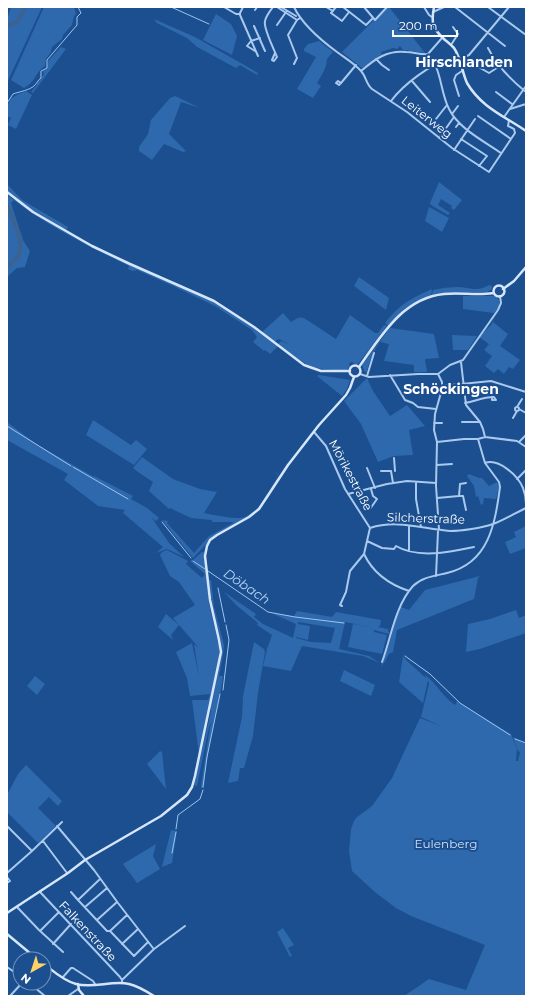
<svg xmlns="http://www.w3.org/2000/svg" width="533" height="1003" viewBox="0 0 533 1003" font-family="Montserrat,sans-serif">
	<rect width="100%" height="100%" fill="#1b4f8f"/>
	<path fill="#2e69ad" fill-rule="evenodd" d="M11,7H42L7,83V19Z
		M44,7H74L76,14L74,16L72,25L63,35L62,39L52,47L51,52L46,59L45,66C35,72 36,82 24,88L11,80Z
		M387,7H389L425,53L403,50L400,46L397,49L393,48L381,52L382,54L362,68L342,52Z
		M216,14L231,24L237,36L232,55L203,40Z
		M154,19L195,37L258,73L257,75L240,65L236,68L197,47L187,38L157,23Z
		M319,41L333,52L327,59C327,68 321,76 317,83L321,86L313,98L297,89L316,57L304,51V49L308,44Z
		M61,47L66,49L33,93L31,92L37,85V83L40,80L44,74L43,71L47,68L48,61Z
		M26,91L32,95L16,129L8,125L11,118L7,116C7,98 10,98 26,91Z
		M175,96L200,108L181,102L169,134L186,151L183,152L164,144L152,160L139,151V147L148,134L151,120L170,98Z
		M439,182L462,200L454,210L451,208L452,206L441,199L438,205L450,213L448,215L431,205L430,203Z
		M7,184L22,200L68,227L66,230L34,211L10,194L7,192Z
		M7,195L14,200L15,199L33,212L106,253L206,296L261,333L283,313L291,322C297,318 301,315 307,320L302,331L307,320L336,339L350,315L375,333H378L384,325L387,326L358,364H355L352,362L349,363L350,366L347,370C310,371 306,365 278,344L281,341L291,345L279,339L274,342L278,346L270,354L265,350L264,351L253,342L257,337L252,330L215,306L171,285L137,270L132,271L128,269L129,266C90,247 49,227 14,200L11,203L23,240L30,251L25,267L17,268L7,277Z
		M429,207L449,218L442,232L425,221Z
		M359,277L389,298L386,310L354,286Z
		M489,285L492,286V289L487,292H453L432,295L433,290C442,288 450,287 459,287C472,288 477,292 489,285Z
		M432,289L431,296L407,308L389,327L385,323C400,304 410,299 432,289Z
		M463,296H495L499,300V308L494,313L463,309Z
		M498,312L493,322L508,334L500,346L520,360L513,369L509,367L504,374L498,369L494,373L485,366L492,356L484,350L489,344L479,337L491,325Z
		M390,328L434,334L439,358L425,359L427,372H414V365L384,361L389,344L380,342L373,353L366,373L364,370L362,365Z
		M452,335L477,336L468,350H453Z
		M319,375L350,380L347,389L342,396L317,376Z
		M367,378L373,391L390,416L407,405L425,426L409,430L413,455L394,456L378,462L361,424L344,401Z
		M93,420L131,445L136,440L147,449L134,465L86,435Z
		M7,422L36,444L94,477V476L133,496L131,499L147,508L159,518L156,521L152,518L169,543L184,557L167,549L156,553L163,547L123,513L125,510L98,506L64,480L68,474L7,440Z
		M142,457L173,479L200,489L217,492L204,513C214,515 237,520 245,517C261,511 270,488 279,475L273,470L279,476L257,510L249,516L215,535L193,558L162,520L168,521L167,523L194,553L209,536L233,523V522H212V520L191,518L170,508L169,509L149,491L153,482L138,472L133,468Z
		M469,474L479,478H482L489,486L497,482L499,487L496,499L484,498L483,504L481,505L478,496L476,497L474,486L467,476Z
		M526,526V548L510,554L505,542L516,537L514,532Z
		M167,550L188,561L186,564L202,578L205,574L190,561L192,560L196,563L193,560L202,552H204L206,569L202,568L206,570L209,604L219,646V658L208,709L207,706L208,710L199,754L192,700H208L210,694L190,696L187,678L176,652L192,643L199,677L194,644L199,648L173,618L195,605L179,582L170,576L160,555L162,552Z
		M480,576L478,578L474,599L397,630L393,652L389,654L381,668L391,638L395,620L401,607L409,610L425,590Z
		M210,580H211L214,607L224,645L223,655L219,676H223C218,713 206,750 204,788H201V786L210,727L213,719L209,727L197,786L194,785L211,711L210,708L221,652V642L213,611L209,581Z
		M224,592L256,614L254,617L263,624L293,638L296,624L271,613L294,616L297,611L332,617L336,612L381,620L380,626L378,627L388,629V631L389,632V634L374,630V632L387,635L382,654L348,647L353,624L370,627L345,622L339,649L369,656L380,663L363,656L302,646L291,671L263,666L267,649L272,635L257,625L258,623L236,605ZM298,622L335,628L331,643L311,642L296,638L297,632L296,637L308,640L310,626L298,624Z
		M516,610L519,618L526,615V633L480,649L466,652L468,624L490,619Z
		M166,614L179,625L171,635L173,640L158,627Z
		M254,642L264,649L265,652L258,693L253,736L244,768H240L238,781L228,783L242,717L243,696Z
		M403,656L407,661L426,678L425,675C437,684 443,697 455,705L457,701L511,734L517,749L516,761H518L520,752L518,751L513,737L526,743V996H404L429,979L466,990L485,945L411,916L396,908L376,893L352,871L349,851L351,829L354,821L357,817L372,806L392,778L420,718L441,726L421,717L429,684L428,680L423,703L399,682Z
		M344,670L375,685L371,696L340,681Z
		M35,676L45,684L37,695L27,686Z
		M160,751L162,752L166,789L147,764Z
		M26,765L62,801L58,806L49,797L38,808L56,826L38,843L7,812V795L18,774Z
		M171,830L177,831L172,863L162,867Z
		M156,844L153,856L160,869L137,883L123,864Z
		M283,928L294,945L288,948L292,956L290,957L277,932Z"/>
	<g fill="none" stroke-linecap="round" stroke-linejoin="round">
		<path stroke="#9cc4f0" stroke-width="1" d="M171,7L209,24
			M7,103L13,94C18,92 31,90 35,85C37,83 38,80 41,78V71L47,68V60L77,25V17L81,13L78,7
			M7,426L71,466
			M73,467L128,499
			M162,522L191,558
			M193,561L205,569
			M208,571L268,612L295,617L344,623
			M218,588L225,622
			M405,656L430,674L460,703L510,735
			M223,690L229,640L226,625
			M515,739L526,743
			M203,787L207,757L220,694
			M176,829L178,815L200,799L203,790
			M172,853L176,832"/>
		<path stroke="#3c6290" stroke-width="4" d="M7,26L18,21L25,7
			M7,205C12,218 27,245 17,258C15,261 10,264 7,266"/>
		<path stroke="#a9c9ee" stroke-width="2" d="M224,7L236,14H240
			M243,7L240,13V15L258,56
			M273,7C270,11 266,16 265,21C263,28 274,49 277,57L274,61L272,60L275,53
			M277,7L297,20L300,18
			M281,7L296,16
			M294,7C302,24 322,41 337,52C345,58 354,63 361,71C366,76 366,84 372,89L407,112L452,148L489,172L515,133L514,129L508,126L509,120
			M326,7L333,11
			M336,7L331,13L342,21L349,12
			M343,7L366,25L373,18
			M364,7L375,20L387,7
			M424,7L429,15L432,17
			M455,7L505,46
			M488,7L526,35
			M525,7L526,8
			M255,10L257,7
			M433,12L444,7
			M277,25L286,12
			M254,26L265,51
			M451,45L458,34L453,27
			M488,48C497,66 511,80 526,92
			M255,51L247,46L251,41L260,38
			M428,54C442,69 440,92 449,109C459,129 484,141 501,153
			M376,59L382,65L389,70
			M460,59L469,55L509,7
			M294,64L297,58L288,35L297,20
			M463,68L475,65L489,73L500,66
			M361,71C375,59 387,50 406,52C414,52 421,55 428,54L442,38
			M338,81L341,83L339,85L336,83Z
			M412,81L430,102
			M341,83L356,65
			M496,92L512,104
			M459,96L454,80L456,75L462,71
			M391,101C403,85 432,62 452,59L456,64L460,65
			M510,109L526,104
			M452,114L458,106
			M478,116L511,139
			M504,117L526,86
			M436,119L447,105
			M456,127L459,123
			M439,138L454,117
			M461,139L487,156L479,166
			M454,150L475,119
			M461,362L466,405L480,422L483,429L485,437
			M360,374L369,377L418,374H438
			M438,374L442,382V389L435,414L434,430L437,442L436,486L439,529
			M438,374L450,365L463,360L498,310L501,303L500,296
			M390,375L405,400L413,403L418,407L436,409
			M367,376L374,353
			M442,386L491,381L526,392
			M465,403C476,401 483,397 494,397L496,400H492V397
			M515 409a2 2 0 1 1 4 0a2 2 0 1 1-4 0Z
			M517,407L522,399
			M519,409L526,413
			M513,418L517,411
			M462,422H480
			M434,423H442
			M314,432L326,446L345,489L370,528
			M437,442L464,439H478L485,437L517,441L526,447
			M519,442L526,435
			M394,458L395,471
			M485,463C499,458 518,476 523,488C525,493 526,499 526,504
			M437,465L452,464
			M367,468L375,488
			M381,471H391L393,483
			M517,479L526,470
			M416,482V499L421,527
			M348,494L387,484L407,481L436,483
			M460,496H463L466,510
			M437,498L459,496L460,484L466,483
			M370,509L377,499L373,496L371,489
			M409,526V551
			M370,528C397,519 423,529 450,531C462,531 481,528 493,524C504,520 515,513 526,508
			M367,541L382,548L394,549L396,546C418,559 450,552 474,547
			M364,554C373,573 391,585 409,591
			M436,576L438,531
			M342,606L340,605L346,592L350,571L364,554L370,528
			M382,662C391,638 395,606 413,586C422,577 435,576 447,573C489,563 495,524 500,487L499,482L485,463L478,439
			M7,826L32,851
			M57,826L94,870L118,903L153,948
			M43,841L67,873
			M7,873L32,851L62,822
			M7,877L10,881L7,883
			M100,879L78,900L107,931H110L134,956L148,942
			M40,892L120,977L122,980V983
			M71,892L78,900
			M17,907L39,930L63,952
			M85,907L107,888
			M97,920L117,902
			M40,931L59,912
			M110,931L127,915
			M53,944L71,924
			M122,944L138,929
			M7,967L20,976
			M63,977L71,968H73L93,981L95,984
			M122,980L154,949L185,926
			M29,983L45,996
			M10,996L22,983
			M68,996L78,989"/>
		<path stroke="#d6e6fa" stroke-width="2.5" d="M434,7C431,23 432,28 445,40C448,42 451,45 454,48C461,58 462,72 467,83C481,107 504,116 526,131
			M7,192L33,212L92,246L130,264L214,301L254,327L304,365L321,371H350
			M493.5 291a5.5 5.5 0 1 1 11 0a5.5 5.5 0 1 1-11 0Z
			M503,289L514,281L526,267
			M349.5 371a5.5 5.5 0 1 1 11 0a5.5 5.5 0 1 1-11 0Z
			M359,367C381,336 403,298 444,294C461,292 477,296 493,293
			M7,913L68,873L85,860L161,816L187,795L192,787L195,776L221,652L219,640L210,600L205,556L207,546L210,540L217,535L249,517L259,509L288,465L319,425L346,395L350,388L354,377
			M7,934L37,959
			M44,964C53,971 64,981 76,984C93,989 112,980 129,984C138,986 146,991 154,996
			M78,984L79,990L84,996"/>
	</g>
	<g text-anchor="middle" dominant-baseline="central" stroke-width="4" stroke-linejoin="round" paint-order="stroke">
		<g font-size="12" fill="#fff" stroke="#1b4f8f">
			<text transform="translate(427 117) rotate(38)">Leiterweg</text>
			<text transform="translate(351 475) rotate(62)">Mörikestraße</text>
			<text transform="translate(426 518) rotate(2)">Silcherstraße</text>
			<text transform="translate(88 931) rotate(47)">Falkenstraße</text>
		</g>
		<g font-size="12" fill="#cfe3fa" stroke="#1b4f8f">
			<text x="446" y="843">Eulenberg</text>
		</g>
		<g font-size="13" font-style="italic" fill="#b5d3f5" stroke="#1b4f8f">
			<text transform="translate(247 586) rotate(34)">Döbach</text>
		</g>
		<g font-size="14" font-weight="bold" fill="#fff" stroke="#1b4f8f">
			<text x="464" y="62">Hirschlanden</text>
			<text x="451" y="389">Schöckingen</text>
		</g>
	</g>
	<rect width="533" height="1003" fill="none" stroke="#ffffff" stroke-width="16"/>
	<g transform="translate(32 971) rotate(219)"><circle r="19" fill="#1b4f8f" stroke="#7695bc"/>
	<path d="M0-3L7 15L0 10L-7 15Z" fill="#ffd166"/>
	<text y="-6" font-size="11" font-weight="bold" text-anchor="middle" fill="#ffffff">N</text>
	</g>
	<path d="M393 30v6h64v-6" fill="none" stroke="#ffffff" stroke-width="2"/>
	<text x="399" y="30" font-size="12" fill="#ffffff" stroke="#1b4f8f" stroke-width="3" paint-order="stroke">200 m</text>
</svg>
